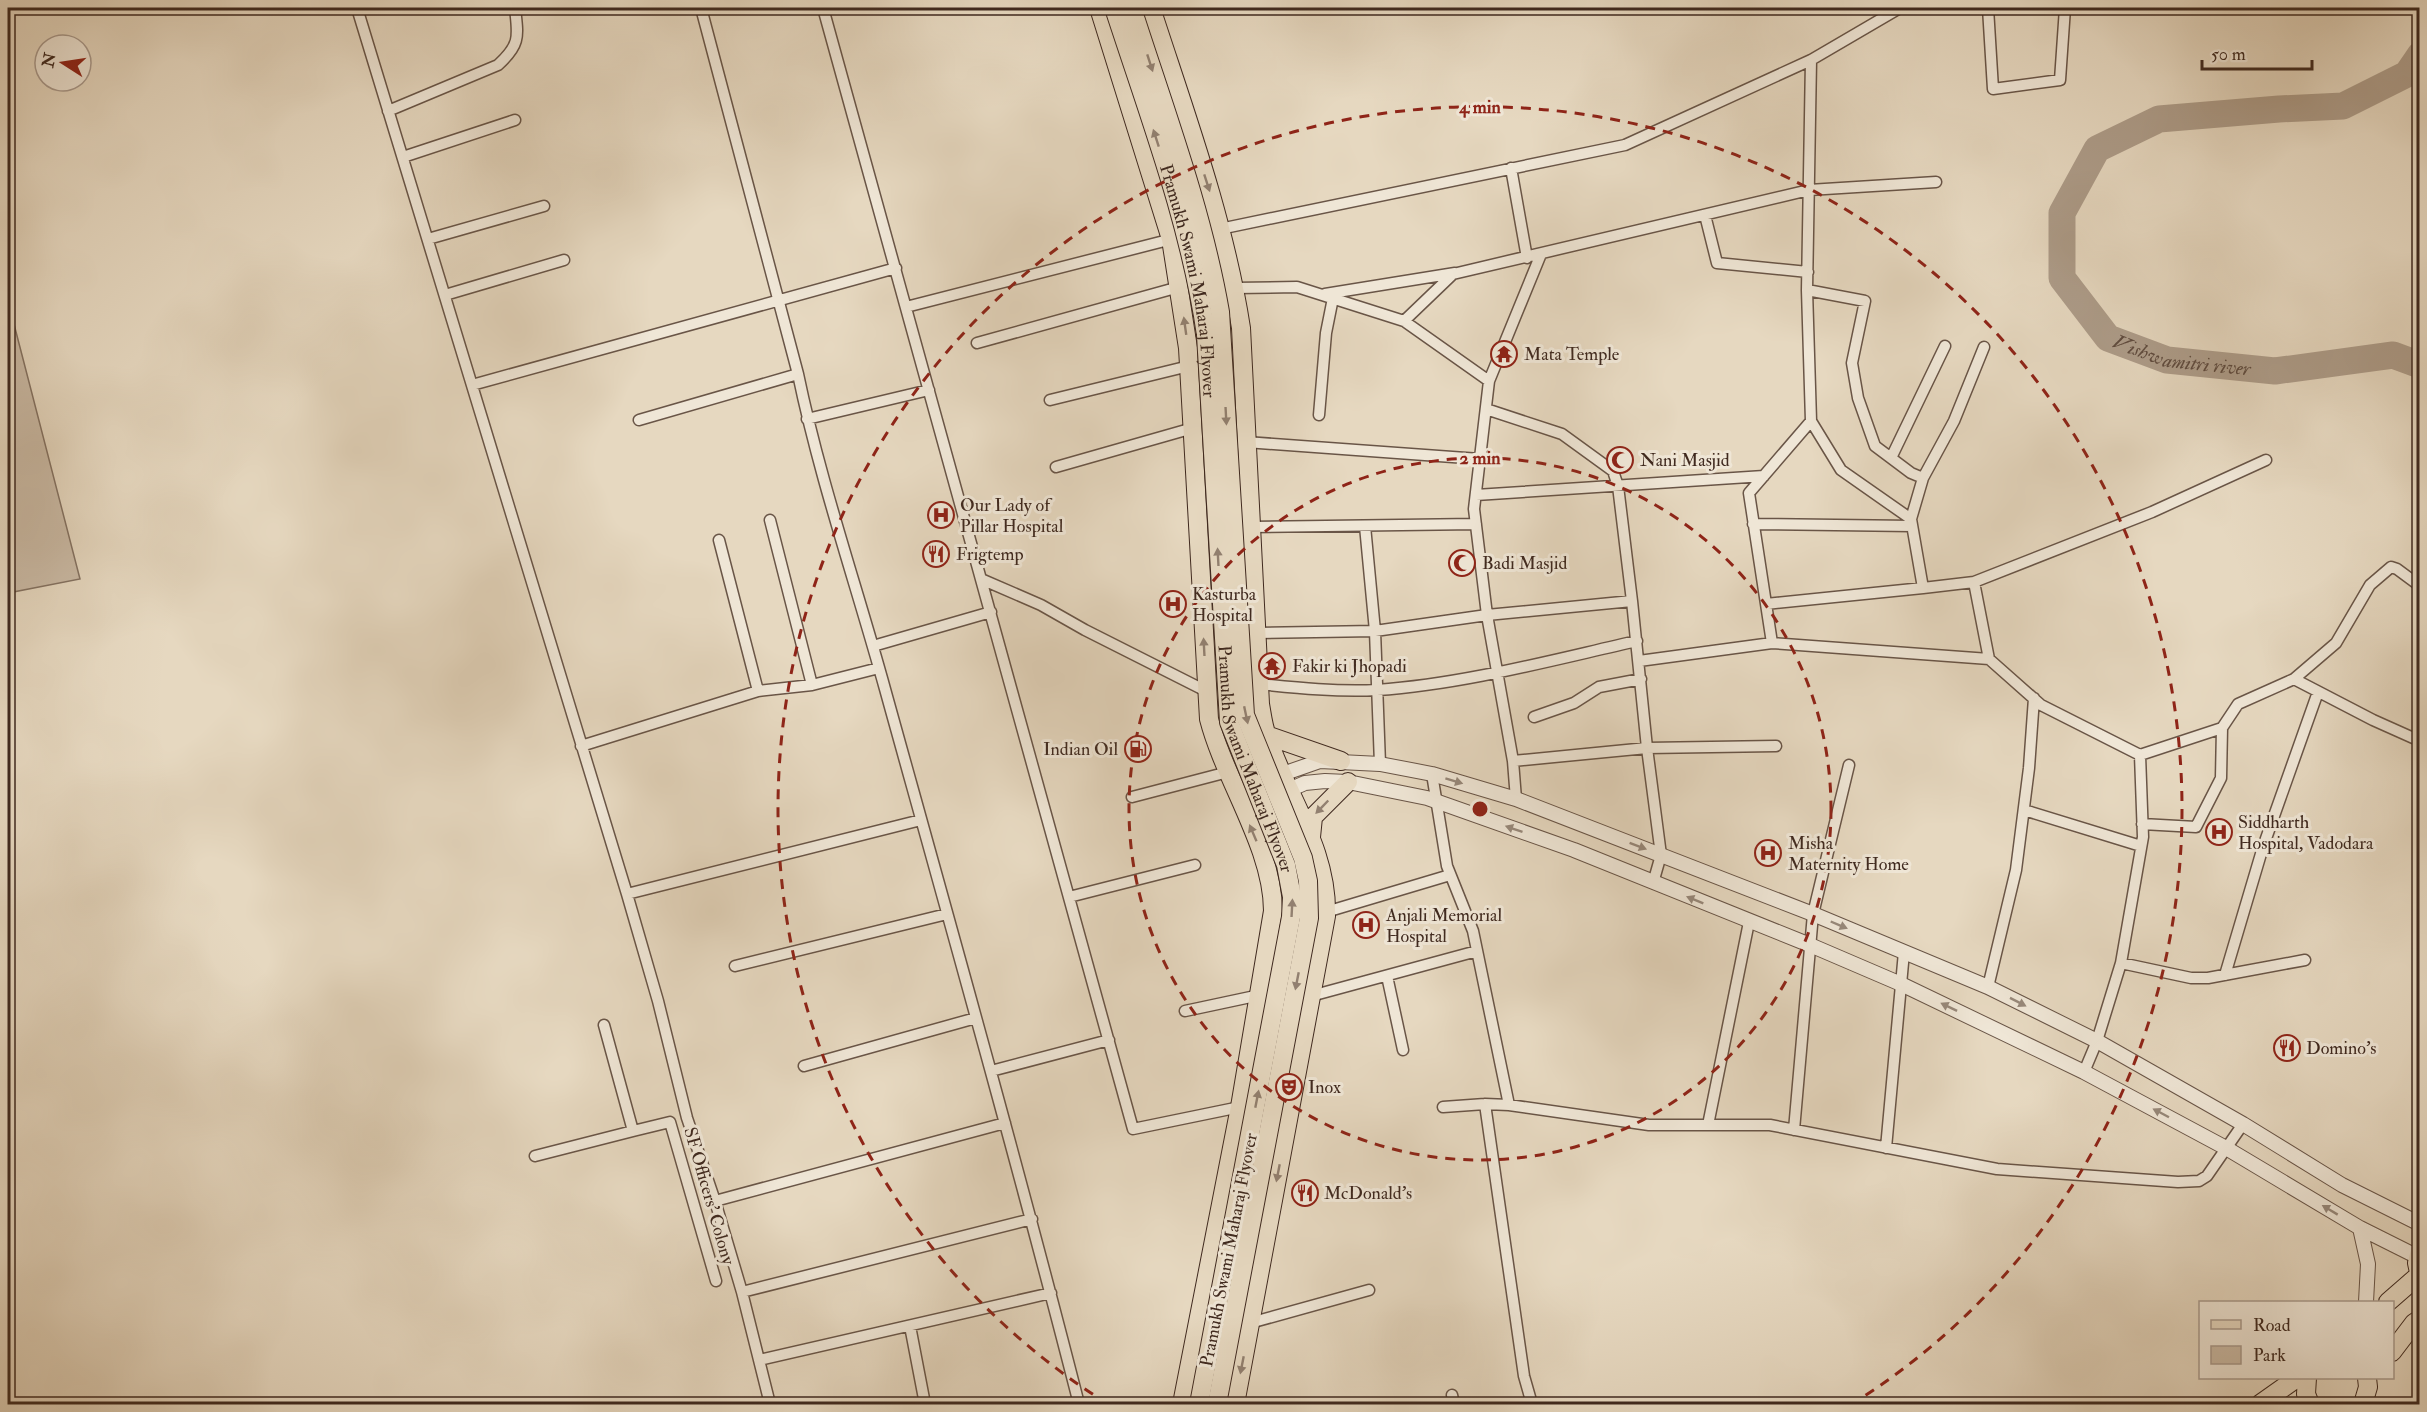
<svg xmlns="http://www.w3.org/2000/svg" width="2427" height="1412" viewBox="0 0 2427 1412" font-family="'IM FELL Double Pica',serif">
	<rect width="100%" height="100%" fill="#e6d8c0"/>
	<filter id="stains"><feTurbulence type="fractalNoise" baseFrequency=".00333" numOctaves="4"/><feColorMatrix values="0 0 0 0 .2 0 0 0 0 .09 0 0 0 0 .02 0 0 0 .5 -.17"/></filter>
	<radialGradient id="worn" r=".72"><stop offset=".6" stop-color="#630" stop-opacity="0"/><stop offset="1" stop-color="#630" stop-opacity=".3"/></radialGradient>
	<path fill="#cabaa5" stroke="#847262" stroke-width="1.5" d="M8,301L80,579L8,593Z"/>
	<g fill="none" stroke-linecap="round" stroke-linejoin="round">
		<path stroke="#ad9c89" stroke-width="27" id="s1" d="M2420,55L2407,74L2343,106L2279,109L2159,119L2097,149L2062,213V278L2108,338L2167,360L2275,371L2393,355L2420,365"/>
		<defs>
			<path id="minor" d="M357,8L627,894L658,1001L687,1118L715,1201L742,1292L770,1404
				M701,8L798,374C820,480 856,584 885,689C951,927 1018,1165 1079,1404
				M823,8L1133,1129L1240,1107
				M1988,8L1993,89L2060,80L2065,8
				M388,111L498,65C521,44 518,36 515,8
				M403,157L515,120
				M1511,168L1527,258
				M1705,215L1717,263L1808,272
				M1215,230L1625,145L1811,60L1900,8
				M428,239L544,206
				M1235,288L1297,287L1404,321L1489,381
				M1807,290L1811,60
				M1325,294L1455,273
				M445,295L564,260
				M906,307L1176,238
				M1404,321L1453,274L1809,190L1936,182
				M977,343L1179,287
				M1984,347L1954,421L1923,478L1911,473L1875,446L1858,398L1852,363L1865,301L1807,290L1811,421L1841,470L1911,519L1923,588L1974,582L1989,659L2041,705L2140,755L2143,837L2121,963L2097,1041L2084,1072
				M472,385L896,268
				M1050,400L1189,366
				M1486,409L1562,434L1613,471L1618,486L1632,601
				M1319,415L1326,333L1333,298
				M807,419L929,390
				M639,420L798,374
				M1811,421L1749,493L1772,643L1989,659
				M1246,442L1480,459
				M1891,458L1945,346
				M1056,467L1193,428
				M1476,495L1764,476
				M1911,519L1923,478
				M770,520L812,685
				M1753,524L1912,526
				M1365,526L1375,631L1380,764
				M1250,527L1476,524
				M719,540L758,691
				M981,579L1041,605L1085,630L1206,691
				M1974,582L2152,512L2266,460
				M1766,604L1923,588
				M1257,633L1375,631L1487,615L1474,509L1489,381L1541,254
				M873,646L991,612
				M1639,661L1772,643
				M2294,679L2373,720L2420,741
				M1259,684C1298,688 1338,692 1377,690C1464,684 1552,660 1637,641
				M1534,717L1574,703L1599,687L1641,679
				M581,746L758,691L812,685L879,668
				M2140,755L2222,728
				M1513,761L1647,748L1776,746
				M1432,774L1447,866L1473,931L1509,1105L1649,1125H1770L1997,1169L2178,1182L2199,1181L2207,1176L2243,1124
				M1132,797L1228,772
				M1516,799L1513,761L1487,615L1632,601L1647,748L1661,855L1653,883
				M2024,810L2141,846
				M2142,824L2196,827L2221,778L2222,728L2238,704L2294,679L2336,643L2370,585L2391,567L2397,569L2420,586
				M627,894L921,820
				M1069,897L1195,865
				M1326,912L1450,875
				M2121,963L2191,978H2208L2305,960
				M735,966L947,914
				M2225,975L2263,847L2318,692
				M1387,976L1403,1050
				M1988,987L2016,870L2029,768L2034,698
				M1311,996L1477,951
				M1185,1011L1260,995
				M804,1066L976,1018
				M991,1071L1109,1040
				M1485,1104L1524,1376L1532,1404
				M1443,1107L1485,1104L1509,1105
				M1708,1125L1749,922
				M1794,1130L1813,914L1849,765
				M633,1131L670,1122L716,1281
				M1886,1148L1904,952
				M535,1156L633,1131L604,1025
				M715,1201L1005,1123
				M742,1292L1032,1219
				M1250,1323L1369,1290
				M910,1326L925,1404
				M759,1360L1051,1293
				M1452,1395L1454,1404"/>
			<path id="tertiary" d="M1274,777L1320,761L1380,764L1432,774L1516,799L1813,914L1988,987L2097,1041L2243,1124L2342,1185L2420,1224
				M1282,793L1305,783L1325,781L1348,782L1427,798L1574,850L1810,945L1901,984L2084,1072L2226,1148L2360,1228L2418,1257
				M2360,1228L2368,1264L2366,1302"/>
			<path id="primary" d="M1099,8L1171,239L1188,348L1209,719C1225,781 1273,848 1273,911L1240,1107L1182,1404
				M1151,8C1185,113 1224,218 1241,328L1260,704C1262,715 1263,726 1267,736C1287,798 1328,848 1326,916L1235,1404
				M1266,735L1341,761
				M1311,837L1313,817L1348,782"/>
			<path id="trunk" d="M2420,1251L2417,1263L2420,1277
				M2388,1302L2419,1275
				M2392,1352L2414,1323L2420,1319
				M2307,1378L2306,1394L2310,1404
				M2260,1404L2297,1378
				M2363,1404L2368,1387L2367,1378"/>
		</defs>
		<use href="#minor" stroke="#695547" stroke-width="13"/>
		<use href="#tertiary" stroke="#695547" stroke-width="16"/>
		<use href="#primary" stroke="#3f291f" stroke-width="20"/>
		<use href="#trunk" stroke="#3f291f" stroke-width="20"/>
		<use href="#minor" stroke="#efe6d6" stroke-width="10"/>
		<use href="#tertiary" stroke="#efe6d6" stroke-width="14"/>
		<use href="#primary" stroke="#e6d8c0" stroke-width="18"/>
		<use href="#trunk" stroke="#e6d8c0" stroke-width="18"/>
		<defs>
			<g id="primary-bridge">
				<path id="s2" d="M1114,8C1149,116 1190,223 1206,335L1229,722L1286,865L1292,897L1291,917L1199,1404"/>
				<path d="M1132,8C1164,108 1202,208 1220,312L1245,715L1303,858L1308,881L1309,918L1217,1404"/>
			</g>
		</defs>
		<use href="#primary-bridge" stroke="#3f291f" stroke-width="20" stroke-linecap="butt"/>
		<use href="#primary-bridge" stroke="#e6d8c0" stroke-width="18"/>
	</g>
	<defs><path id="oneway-solid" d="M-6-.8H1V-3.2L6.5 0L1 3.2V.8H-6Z" transform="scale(1.5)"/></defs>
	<g fill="#928070">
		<use href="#oneway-solid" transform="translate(1150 63) rotate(72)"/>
		<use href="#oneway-solid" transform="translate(1156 138) rotate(-108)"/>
		<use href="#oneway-solid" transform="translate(1207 183) rotate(72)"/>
		<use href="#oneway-solid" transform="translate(1185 326) rotate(-98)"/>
		<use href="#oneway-solid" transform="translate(1226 416) rotate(87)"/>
		<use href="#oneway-solid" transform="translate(1218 557) rotate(-93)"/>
		<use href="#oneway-solid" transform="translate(1204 647) rotate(-93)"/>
		<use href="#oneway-solid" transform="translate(1246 715) rotate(78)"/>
		<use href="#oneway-solid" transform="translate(1322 807) rotate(134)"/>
		<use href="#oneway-solid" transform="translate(1253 833) rotate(-113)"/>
		<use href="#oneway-solid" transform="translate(1292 908) rotate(-87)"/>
		<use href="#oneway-solid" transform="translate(1297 981) rotate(101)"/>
		<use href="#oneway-solid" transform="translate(1257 1099) rotate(-79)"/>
		<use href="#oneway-solid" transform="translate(1278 1173) rotate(101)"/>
		<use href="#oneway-solid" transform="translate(1242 1365) rotate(101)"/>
	</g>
	<g fill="#97887a">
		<use href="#oneway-solid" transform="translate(1454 781) rotate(17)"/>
		<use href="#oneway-solid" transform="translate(1514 829) rotate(-161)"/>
		<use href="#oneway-solid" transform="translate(1638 846) rotate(21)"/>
		<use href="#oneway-solid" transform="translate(1695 900) rotate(-158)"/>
		<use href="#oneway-solid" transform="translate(1839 925) rotate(23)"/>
		<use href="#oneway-solid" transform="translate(2018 1002) rotate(27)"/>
		<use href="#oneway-solid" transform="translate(1949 1007) rotate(-154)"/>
		<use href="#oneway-solid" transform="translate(2161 1113) rotate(-152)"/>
		<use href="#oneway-solid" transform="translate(2330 1210) rotate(-149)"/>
	</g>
	<g fill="none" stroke="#8f2418" stroke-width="3" stroke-dasharray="10 8">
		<circle cx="1480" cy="809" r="351"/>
		<path d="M1108 1404A702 702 0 1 1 1852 1404"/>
	</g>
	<defs>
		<symbol id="temple-ring" viewBox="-11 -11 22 22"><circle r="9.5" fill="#efe6d6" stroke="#8f2418" stroke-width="1.5"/><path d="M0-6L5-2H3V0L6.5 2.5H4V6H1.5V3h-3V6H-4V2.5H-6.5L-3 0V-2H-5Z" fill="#8f2418"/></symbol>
		<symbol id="mosque-ring" viewBox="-11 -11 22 22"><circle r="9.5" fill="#efe6d6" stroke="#8f2418" stroke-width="1.5"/><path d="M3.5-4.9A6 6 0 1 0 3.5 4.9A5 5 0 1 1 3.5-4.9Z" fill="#8f2418"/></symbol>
		<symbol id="hospital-ring" viewBox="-11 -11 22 22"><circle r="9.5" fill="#efe6d6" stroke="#8f2418" stroke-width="1.5"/><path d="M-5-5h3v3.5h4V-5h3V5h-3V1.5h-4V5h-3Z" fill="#8f2418"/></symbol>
		<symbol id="restaurant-ring" viewBox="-11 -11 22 22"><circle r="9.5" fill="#efe6d6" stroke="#8f2418" stroke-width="1.5"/><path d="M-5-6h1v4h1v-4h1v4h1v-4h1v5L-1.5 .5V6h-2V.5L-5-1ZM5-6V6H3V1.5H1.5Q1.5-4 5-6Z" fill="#8f2418"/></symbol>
		<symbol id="fuel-ring" viewBox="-11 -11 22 22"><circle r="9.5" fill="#efe6d6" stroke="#8f2418" stroke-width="1.5"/><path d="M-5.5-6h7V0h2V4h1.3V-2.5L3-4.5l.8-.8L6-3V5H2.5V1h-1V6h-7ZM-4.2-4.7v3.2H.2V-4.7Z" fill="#8f2418"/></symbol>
		<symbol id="theatre-ring" viewBox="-11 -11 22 22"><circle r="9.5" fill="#efe6d6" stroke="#8f2418" stroke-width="1.5"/><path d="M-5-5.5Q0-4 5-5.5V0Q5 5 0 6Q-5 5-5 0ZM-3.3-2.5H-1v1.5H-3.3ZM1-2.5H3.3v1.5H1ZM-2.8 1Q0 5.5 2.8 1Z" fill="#8f2418"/></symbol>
	</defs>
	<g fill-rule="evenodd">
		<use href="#temple-ring" x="1489" y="339" width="30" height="30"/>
		<use href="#mosque-ring" x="1605" y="445" width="30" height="30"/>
		<use href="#hospital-ring" x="926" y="500" width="30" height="30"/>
		<use href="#restaurant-ring" x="921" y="539" width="30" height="30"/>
		<use href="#mosque-ring" x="1447" y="548" width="30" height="30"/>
		<use href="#hospital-ring" x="1158" y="589" width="30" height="30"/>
		<use href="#temple-ring" x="1257" y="651" width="30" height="30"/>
		<use href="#fuel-ring" x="1123" y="734" width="30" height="30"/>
		<use href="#hospital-ring" x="2204" y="817" width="30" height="30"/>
		<use href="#hospital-ring" x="1753" y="838" width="30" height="30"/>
		<use href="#hospital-ring" x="1351" y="910" width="30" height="30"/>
		<use href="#restaurant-ring" x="2272" y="1033" width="30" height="30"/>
		<use href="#theatre-ring" x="1274" y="1072" width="30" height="30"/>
		<use href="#restaurant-ring" x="1290" y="1178" width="30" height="30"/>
	</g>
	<g text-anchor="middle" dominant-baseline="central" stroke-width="6" stroke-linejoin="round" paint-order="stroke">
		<g font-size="18" fill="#3f291f" stroke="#efe6d6">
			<text stroke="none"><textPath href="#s2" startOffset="284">Pramukh Swami Maharaj Flyover</textPath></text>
			<text stroke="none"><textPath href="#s2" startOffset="770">Pramukh Swami Maharaj Flyover</textPath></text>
			<text transform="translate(709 1196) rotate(74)">SF Officers' Colony</text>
			<text transform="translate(1229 1250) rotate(-79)">Pramukh Swami Maharaj Flyover</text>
		</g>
		<g font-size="18" fill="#3f291f" stroke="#efe6d6" text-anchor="start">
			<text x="1524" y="354">Mata Temple</text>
			<text x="1640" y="460">Nani Masjid</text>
			<text x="960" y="505">Our Lady of<tspan x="960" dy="21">Pillar Hospital</tspan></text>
			<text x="956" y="554">Frigtemp</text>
			<text x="1482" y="563">Badi Masjid</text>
			<text x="1192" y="594">Kasturba<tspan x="1192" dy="21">Hospital</tspan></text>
			<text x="1292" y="666">Fakir ki Jhopadi</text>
			<text x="1118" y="749" text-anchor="end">Indian Oil</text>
			<text x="2238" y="822">Siddharth<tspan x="2238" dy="21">Hospital, Vadodara</tspan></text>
			<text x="1788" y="843">Misha<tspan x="1788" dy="21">Maternity Home</tspan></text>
			<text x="1386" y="915">Anjali Memorial<tspan x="1386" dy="21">Hospital</tspan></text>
			<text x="2306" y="1048">Domino's</text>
			<text x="1308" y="1087">Inox</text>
			<text x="1324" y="1193">McDonald's</text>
		</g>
		<g font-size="20" font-style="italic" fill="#604c3f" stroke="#efe6d6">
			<text stroke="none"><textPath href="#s1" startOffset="638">Vishwamitri river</textPath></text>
		</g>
	</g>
	<circle cx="1480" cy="809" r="9" fill="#8f2418" stroke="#efe6d6" stroke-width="3"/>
	<g font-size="18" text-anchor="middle" font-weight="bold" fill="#8f2418" stroke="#efe6d6" stroke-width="6" stroke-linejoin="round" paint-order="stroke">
		<text x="1480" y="113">4 min</text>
		<text x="1480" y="464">2 min</text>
	</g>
	<rect width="2427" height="1412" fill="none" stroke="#e6d8c0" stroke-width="30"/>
	<rect x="9" y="9" width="2409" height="1394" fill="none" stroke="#3f291f" stroke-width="3"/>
	<rect x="15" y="15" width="2397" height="1382" fill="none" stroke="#3f291f" stroke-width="1.5"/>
	<rect x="2199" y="1301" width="195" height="78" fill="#efe6d6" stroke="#a99a8d" stroke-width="1.5"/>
	<rect x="2211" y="1320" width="30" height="9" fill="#e6d8c0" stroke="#a99a8d" stroke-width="1.5"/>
	<text x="2253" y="1331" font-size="18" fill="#3f291f">Road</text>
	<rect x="2211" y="1346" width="30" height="18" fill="#cabaa5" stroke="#a99a8d" stroke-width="1.5"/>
	<text x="2253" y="1361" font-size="18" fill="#3f291f">Park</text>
	<g transform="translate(63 63) rotate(282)"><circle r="28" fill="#efe6d6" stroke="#a99a8d" stroke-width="1.5"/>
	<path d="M0-4.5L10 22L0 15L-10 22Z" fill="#8f2418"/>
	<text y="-9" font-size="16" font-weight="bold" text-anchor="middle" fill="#3f291f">N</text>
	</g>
	<path d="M2202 60v9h110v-9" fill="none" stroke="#3f291f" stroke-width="3"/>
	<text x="2211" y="60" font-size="18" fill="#3f291f" stroke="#efe6d6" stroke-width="4.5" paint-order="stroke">50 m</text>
	<rect width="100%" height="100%" filter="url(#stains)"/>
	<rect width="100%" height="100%" fill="url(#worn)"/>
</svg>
